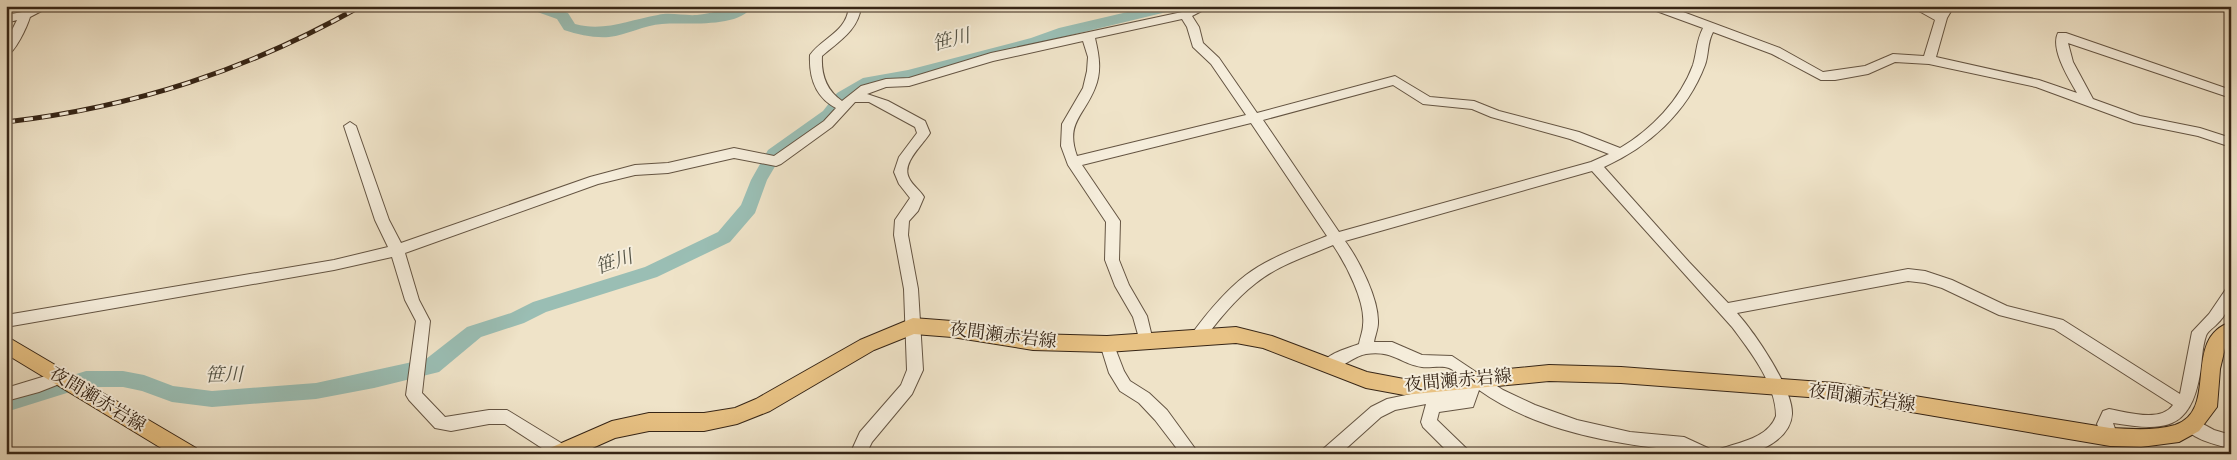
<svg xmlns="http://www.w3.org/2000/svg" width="2237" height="460" viewBox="0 0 2237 460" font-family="Alegreya,'Noto Serif JP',serif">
	<rect width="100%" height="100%" fill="#efe3c8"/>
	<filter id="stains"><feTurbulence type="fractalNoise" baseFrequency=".004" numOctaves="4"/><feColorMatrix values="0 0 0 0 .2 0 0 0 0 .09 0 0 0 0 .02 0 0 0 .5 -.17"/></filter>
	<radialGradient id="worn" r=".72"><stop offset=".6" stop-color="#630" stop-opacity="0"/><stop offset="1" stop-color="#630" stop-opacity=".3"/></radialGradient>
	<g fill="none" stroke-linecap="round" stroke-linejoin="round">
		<path fill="#9abeb4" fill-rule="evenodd" d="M6,6H16L11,11L6,13Z
			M527,6H550L568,13L575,24C604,32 629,20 658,15C670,12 684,16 697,15C716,13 734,6 753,6C738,29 686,22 662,24C644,25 627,35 609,37C594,38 579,35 564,30L557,19L529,9Z
			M1153,6H1181L1179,9L1063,37L1041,45L908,80L873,87L849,101L835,119L780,158L767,180L755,213L730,242L657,277L546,312L524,323L481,337L439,372L374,388L316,399L212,407L172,402L142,391L123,387H86L6,412V396L86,371H123L144,375L173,386L212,391L316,383L426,359L467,327L511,313L533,302L645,267L718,232L741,205L751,180L768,150L823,111L837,93L863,78L908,70L1031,38L1059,28Z"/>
		<defs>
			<path id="minor" d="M35,6H51L30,17C27,27 15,53 6,56V42L17,20L6,23V15L22,12Z
				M849,6H861C859,30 838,42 822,56C821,75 826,90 842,101L861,86L886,79L909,78L991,53L1182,12L1195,6H1211L1192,16L1199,27L1203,43L1219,58L1257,113L1395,76L1430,97L1474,101L1499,111L1579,132L1620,148C1651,130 1680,100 1693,65C1697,52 1696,42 1703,28L1651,9L1649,6H1667L1780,48L1823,72L1865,66L1893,54L1924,56L1935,20L1910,6H1926L1939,12L1942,6H1954L1947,18L1936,57L2039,80L2077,93C2069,79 2050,49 2058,33H2066L2231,90V98L2068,43L2073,62L2093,99L2140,116L2200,128L2231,138V147L2198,136L2134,123L2036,87L1929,64L1895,62L1868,74L1835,80H1821L1772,54L1713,32C1707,43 1709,54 1705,65C1687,113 1648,147 1604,167L1689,262L1728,303L1908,269L1925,271L1952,280L2007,306L2063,320L2180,394L2192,332L2209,314L2226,289L2231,287C2231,303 2228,314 2216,325C2213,328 2207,332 2206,336C2202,347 2202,362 2200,374C2190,432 2163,431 2113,423L2118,437L2116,442L2110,444L2104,442L2097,424L2103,411L2109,409C2127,412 2160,423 2173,405L2054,329L1999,315L1942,288L1925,283L1908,281L1737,313C1754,332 1793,388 1792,414C1791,435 1768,449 1749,453C1740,455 1728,454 1718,454L1720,449C1740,442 1768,438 1776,416C1776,384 1750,351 1732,327L1592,171L1345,241C1359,260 1379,299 1378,323C1378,329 1375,336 1374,342H1392L1422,355L1452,356L1503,390L1535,405L1577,420L1630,432L1684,437L1710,449L1712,454H1688L1682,451C1614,444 1536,431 1479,390L1473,407L1439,412L1437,420L1467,449L1469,454H1450L1423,427L1421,422L1426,404L1395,410L1381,417L1340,454H1321L1323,449L1371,407L1387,399L1468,382C1463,378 1456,371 1449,368C1442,365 1430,368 1422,367C1400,364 1394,350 1366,354C1352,356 1337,374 1324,369L1321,365C1328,353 1346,349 1359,344C1360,338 1363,331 1363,325C1366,302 1346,264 1333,245C1308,256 1278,265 1256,283C1234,300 1218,321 1201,343L1196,345L1191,343L1189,339L1191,335C1207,313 1224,292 1246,275C1270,257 1300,247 1327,236L1251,123L1082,165L1120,221L1119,260L1129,285L1147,316L1153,341L1151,345L1146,347L1141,345L1133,317L1115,286L1105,260L1106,222L1068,165L1061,146L1062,124L1083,88L1087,71L1088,57L1083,41L993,61L909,86L886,87L867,94L888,101L925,121L930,133C923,145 901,163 909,178C912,185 920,190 924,197L918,211L909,221L908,235L918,289L923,370L912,394L872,442L866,454H850L860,432L901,385L907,370L904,289L894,235L895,220L910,198L899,184L894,172L899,157L917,133L915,127L869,102H855L832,127L781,164L776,166L734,158L668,173L635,175L598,184L405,253L419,300L430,321L422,393L445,417L489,410H507L571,449L573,454H551L505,424H489L451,431L435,428L409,400L406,395L416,321L405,300L392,257L334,270L6,327V315L334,260L388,247L375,220L344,126L350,122L356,126L389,220L401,243L590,177L635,165L668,163L734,148L774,156L824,121L836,108C815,97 809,77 810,55C823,37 847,32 849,6ZM1182,19L1187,27L1193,47L1211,64L1246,115L1077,156C1065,123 1084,116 1095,88C1102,71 1099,55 1095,38ZM1393,85L1423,104L1472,109L1491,117L1570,139L1609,154L1591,162L1339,232L1263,120Z
				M1107,338L1112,340L1124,371L1130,381L1149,393L1167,410L1199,454H1181L1155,420L1139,403L1120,391L1109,373L1100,344L1102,340Z
				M62,371L67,373L70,377L67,381L39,392L6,401V388Z
				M2192,418L2214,430L2231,435V449C2216,444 2191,440 2184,425L2186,420Z"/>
			<path id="major" d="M913,318L952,321L1033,334L1107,336L1236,327L1272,336L1367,372L1404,379L1549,365L1621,367L1835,383L2110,428C2131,429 2155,431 2175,425C2220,410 2181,338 2231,322V340L2226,344L2220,369L2217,407L2199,431L2179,442L2141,447L2110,446L1835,399L1621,383L1549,381L1404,395L1366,388L1263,348L1236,343L1107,352L1033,350L952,337L914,334L874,350L770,411L737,424L704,431H649L615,438L579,454H547L550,448L612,421L649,413H704L735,408L756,399L860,340Z
				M6,336L196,448L199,454H171L6,354Z"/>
		</defs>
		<use href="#minor" stroke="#645442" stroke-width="2"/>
		<use href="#major" stroke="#362516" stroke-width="2"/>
		<use href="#minor" fill="#f5eddb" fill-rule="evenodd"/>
		<use href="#major" fill="#e8c284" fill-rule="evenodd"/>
		<defs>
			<path id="rail" d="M6,122C135,107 248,70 361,6"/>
		</defs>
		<use href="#rail" stroke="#362516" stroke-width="5"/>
		<use href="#rail" stroke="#f5eddb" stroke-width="3" stroke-dasharray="9" stroke-linecap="butt"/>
	</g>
	<g text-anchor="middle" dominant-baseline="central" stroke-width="4" stroke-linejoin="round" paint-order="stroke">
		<g font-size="18" fill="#362516" stroke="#f5eddb">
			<text transform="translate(1003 335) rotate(7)">夜間瀬赤岩線</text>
			<text transform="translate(1458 380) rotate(-5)">夜間瀬赤岩線</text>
			<text transform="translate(1862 397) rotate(8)">夜間瀬赤岩線</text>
			<text transform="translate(98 399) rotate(31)">夜間瀬赤岩線</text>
		</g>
		<g font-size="19" font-style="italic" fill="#545345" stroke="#f5eddb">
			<text transform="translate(951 40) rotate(-14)">笹川</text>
			<text transform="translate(614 262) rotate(-19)">笹川</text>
			<text transform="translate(224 375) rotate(-1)">笹川</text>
		</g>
	</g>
	<rect width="2237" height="460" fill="none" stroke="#efe3c8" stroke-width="25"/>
	<rect x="8" y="8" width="2222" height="445" fill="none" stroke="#362516" stroke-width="2.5"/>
	<rect x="12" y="12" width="2212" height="435" fill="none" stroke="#362516"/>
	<rect width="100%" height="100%" filter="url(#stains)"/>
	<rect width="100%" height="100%" fill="url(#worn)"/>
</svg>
